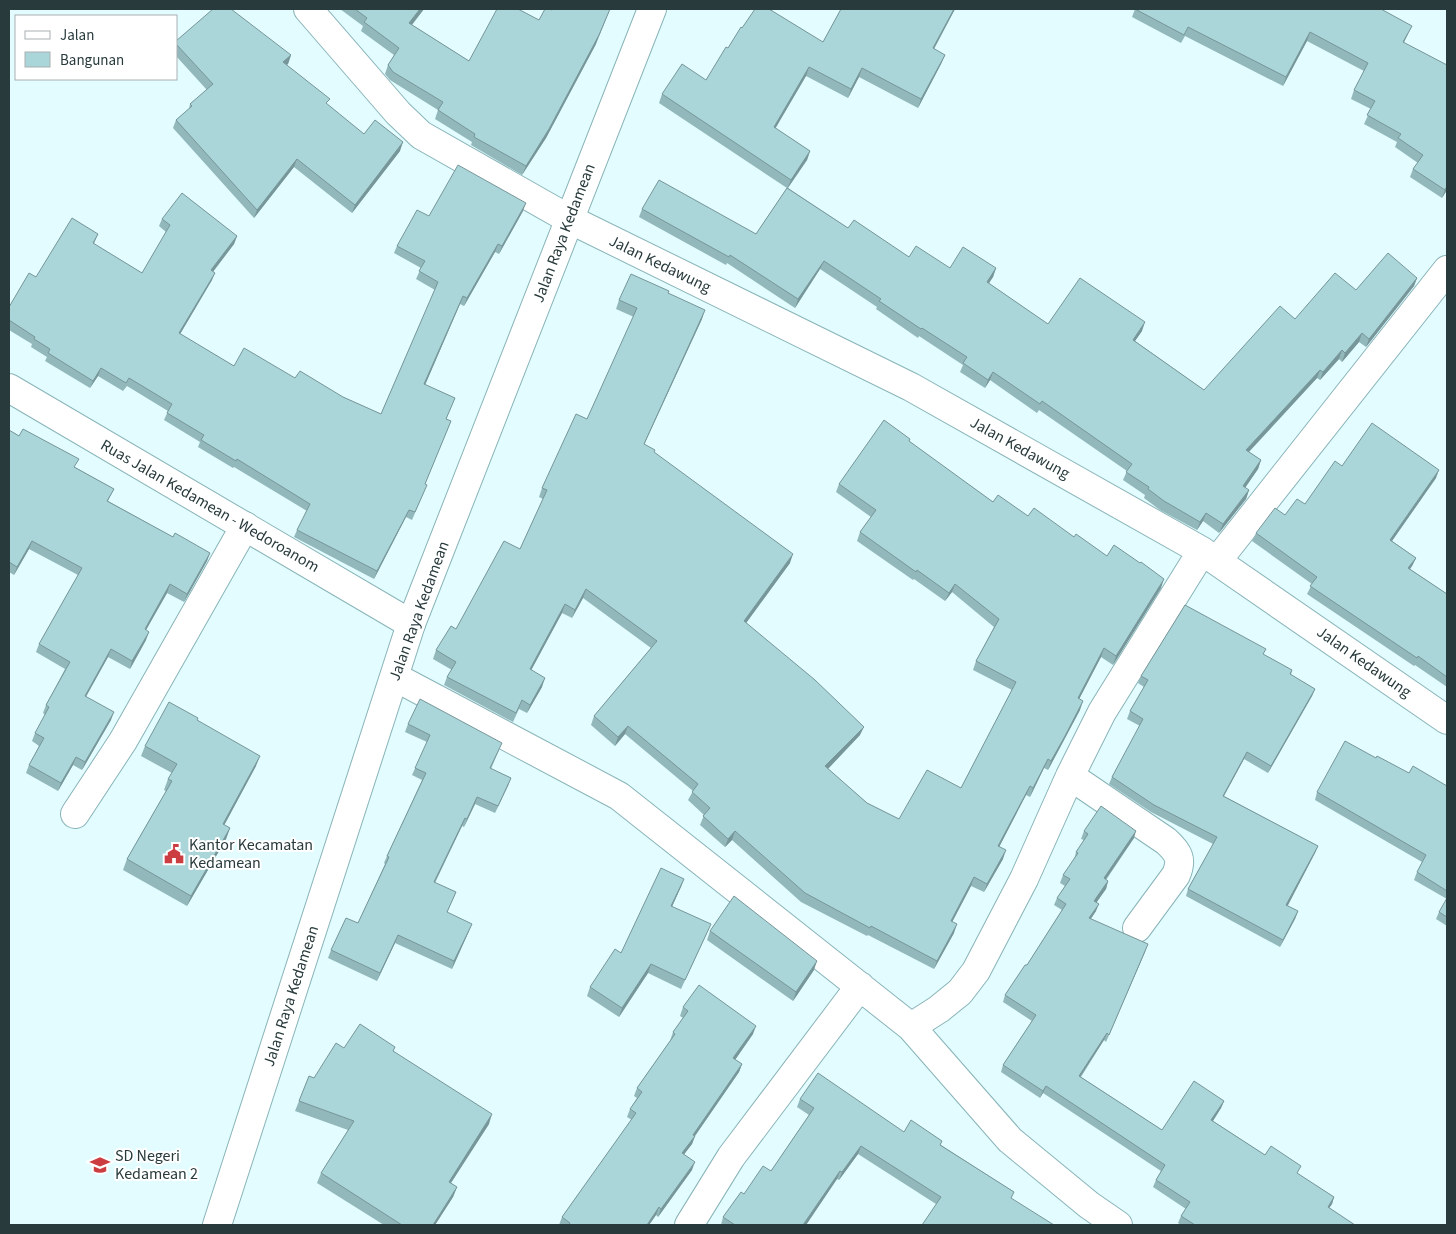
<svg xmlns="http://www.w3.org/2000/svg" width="1456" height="1234" viewBox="0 0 1456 1234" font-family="'Source Sans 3',sans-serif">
	<rect width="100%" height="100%" fill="#e2fcff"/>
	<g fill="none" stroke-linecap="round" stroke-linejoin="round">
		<defs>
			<path id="minor" d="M308,9L398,113L421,135L569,219L911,387L1202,551L1447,720
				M1217,561L1447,270
				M395,677L619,796L911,1027L1010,1140L1089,1205L1118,1225
				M1070,776L1166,841C1178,852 1183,859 1176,875L1137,928
				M75,814L123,741L245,526
				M911,1027L939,1009L960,992L976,971L1024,879L1070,776L1102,712L1202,551
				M689,1225L731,1157L860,986"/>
			<path id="major" d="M9,388L411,624"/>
			<path id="highway" d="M217,1225L411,624L652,9"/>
		</defs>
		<use href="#minor" stroke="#89b4b8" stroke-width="30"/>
		<use href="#major" stroke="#89b4b8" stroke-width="30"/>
		<use href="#highway" stroke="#89b4b8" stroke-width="30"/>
		<use href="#minor" stroke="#fff" stroke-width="28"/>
		<use href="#major" stroke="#fff" stroke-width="28"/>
		<use href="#highway" stroke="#fff" stroke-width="28"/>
	</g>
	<path fill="#92b8bb" d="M340,9H424L412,25L469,61L539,20L596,44L546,138L522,175L471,145L472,142L435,119L438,110L390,80L385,74L388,65L394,55L361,31L363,26Z
		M841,9H955L934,49L945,55L941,64L918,108L859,77L848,98L806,76L775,128L810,151L807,160L788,188L848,228L909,257L950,268H996L993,277L988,283L1048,324L1142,331L1135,341L1204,390L1295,319L1356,290L1417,278L1414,286L1366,347L1359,342L1342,362L1339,359L1320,380L1317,378L1249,452L1261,460L1258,469L1245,488L1249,490L1246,499L1219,533L1203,521L1197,530L1160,510L1144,498L1145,495L1123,480L1127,471L1039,410L1037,413L990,380L985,388L960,372L963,365L919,336L918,338L876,309L877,307L820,269L795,308L727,263L726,265L639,217L642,209L756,234L787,188L659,103L662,94L706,80L742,28L823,42Z
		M1135,9L1408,34L1404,42L1447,190L1442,198L1410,177L1413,169L1418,163L1395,147L1397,142L1364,124L1371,109L1351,99L1354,90L1364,71L1307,41L1283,86L1185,36L1181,43L1132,17Z
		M176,41L291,55L288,64L286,65L327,105L364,134L400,151L352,213L294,167L254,218L173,128L176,120L189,109L190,104L207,90L176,56Z
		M523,211L499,254L495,252L464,306L460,304L425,385L455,398L446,419L451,421L425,484L424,492L412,520L406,517L374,579L294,537L297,530L307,511L234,467L233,468L198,447L200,442L164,420L168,411L127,386L123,391L98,376L90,388L45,361L47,357L31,347L32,344L9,330V307L36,277L98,234L94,244L142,273L166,232L159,226L162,219L237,236L234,244L213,272L212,280L180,334L234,366L295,378L343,397L381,414L435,290L416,279L421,268L394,253L397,246L429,216Z
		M668,293L702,319L644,445L790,563L746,623L860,735L828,769L867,803L899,819L961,788L1012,690L973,670L976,661L994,627L952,592L945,601L914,579L913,580L857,541L860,532L871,517L836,492L839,484L910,439L909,442L993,502L1028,516L1074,537L1161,588L1113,665L1101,657L1079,699L1080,710L1062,744L1048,770L1044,768L1030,797L1026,795L999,847L1003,859L984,892L971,886L952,922L954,933L934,969L868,935L867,936L801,902L732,840L725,847L700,825L704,815L688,800L693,791L625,734L615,746L591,725L594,716L651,648L583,598L572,618L562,613L531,670L542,687L527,713L519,709L513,722L444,685L447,677L452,670L433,659L436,650L456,629L520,549L543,499L539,497L542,488L587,419L634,317L616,309L619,300Z
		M9,430L114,489L108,501L173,537L210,553L207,561L184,602L167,593L146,630V640L130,669L108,657L86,696L111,720L82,770L73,765L58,791L26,773L29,765L39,746L32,741L35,733L45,715L43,713L46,705L65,669L36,652L39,644L78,575L29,549L14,575L9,572Z
		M1342,466L1436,478L1392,541L1416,558L1412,566L1410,569L1447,594V687L1415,665L1414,666L1307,594L1312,584L1252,541L1256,533L1285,515L1305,504Z
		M1264,655L1292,670L1291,675L1315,689L1312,696L1268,773L1244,759L1224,796L1318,846L1315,853L1287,906L1298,911L1295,919L1280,947L1186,896L1188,889L1213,844L1151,812L1109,784L1112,777L1140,726L1127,719L1130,711L1144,687L1138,683L1141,676Z
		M197,720L256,766L224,825L230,828L226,839L187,906L123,870L127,859L166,791L164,790L168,779L172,773L141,756L145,746Z
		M408,724L499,750L491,769L511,778L495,813L475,804L464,827L462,826L435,883L456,892L447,913L469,931L452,969L395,943L377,981L328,958L331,950L358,923L385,864L384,863L387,856L422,780L412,775L427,742L405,732Z
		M1376,758L1409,773L1447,786V926L1436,919L1439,912L1447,899L1414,880L1417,872L1422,862L1315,800L1317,792Z
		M1084,831L1134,838L1106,880L1108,881L1106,889L1096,902V911L1091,919L1145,952L1106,1042L1104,1040L1081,1077L1162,1130L1224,1101L1221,1108L1213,1121L1265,1155L1298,1174L1334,1197L1332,1204L1329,1208L1355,1225H1181L1178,1223L1181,1216L1186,1209L1153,1187L1156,1180L1161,1171L1043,1093L1040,1098L1001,1072L1003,1065L1032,1021L1003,1002L1005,995L1027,965L1062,910L1054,905L1057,898L1065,886L1060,883L1063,875L1074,860L1076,852L1084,840L1081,839Z
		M684,879L672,907L707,933L681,989L648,973L619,1017L587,996L590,987L621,953Z
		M710,931L814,970L793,1001L707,940Z
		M683,1007L753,1034L735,1060L742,1064L739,1072L695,1136L692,1144L684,1154L692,1170L658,1217L656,1215L649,1225H559L562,1217L632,1120L627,1117L630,1109L637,1098L634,1096L637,1088L670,1041L673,1032L683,1018L680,1016Z
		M395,1047L393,1051L489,1124L451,1183L457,1187L453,1197L435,1225H384L317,1183L321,1173L348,1130L295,1111L309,1076L314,1078L344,1048Z
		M800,1099L904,1132L941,1145L1014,1192L936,1204L858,1154L839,1180L837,1179L806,1225H721L723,1217L744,1194L771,1171L809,1115L797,1107Z"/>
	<path fill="#779699" d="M420,9H424L406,32L409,23Z
		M610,9L596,44L546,138L522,175L526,166Z
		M954,9H955L929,58L933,48Z
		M1412,26L1400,50L1403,42Z
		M1310,32L1307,41L1283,86L1286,77Z
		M291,55L288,64L280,71L283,62Z
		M945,55L941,64L918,108L921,99Z
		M809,67L806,76L771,136L774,127Z
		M862,68L859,77L848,98L851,89Z
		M403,142L400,151L352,213L355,205Z
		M810,151L807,160L787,189L791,180Z
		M297,159L294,167L254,218L257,210Z
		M1447,186V190L1442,198L1445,190Z
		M526,203L523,211L499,254L502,246Z
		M237,236L234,244L208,278L211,270Z
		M498,244L495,252L464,306L467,298Z
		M824,261L820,269L795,308L798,299Z
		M996,268L993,277L984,291L987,282Z
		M215,273L212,280L176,341L179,333Z
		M1417,278L1414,286L1366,347L1369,339Z
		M463,296L460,304L422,392L424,384Z
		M705,310L702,319L640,453L644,444Z
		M1145,322L1142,331L1130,348L1133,340Z
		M1362,333L1359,342L1342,362L1345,353Z
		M1342,350L1339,359L1320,380L1323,372Z
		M101,368L98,376L90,388L93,381Z
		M1320,370L1317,378L1243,458L1246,450Z
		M993,372L990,380L985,388L988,380Z
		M1261,460L1258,469L1240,495L1243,486Z
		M1439,470L1436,478L1387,548L1390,540Z
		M1249,490L1246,499L1219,533L1223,524Z
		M409,510L406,517L374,579L377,571Z
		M1206,513L1203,521L1197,530L1200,522Z
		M32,541L29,549L14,575L17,567Z
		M210,553L207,561L184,602L187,594Z
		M793,554L790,563L741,630L744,621Z
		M1416,558L1412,566L1405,576L1408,568Z
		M1164,579L1161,588L1113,665L1116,656Z
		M170,584L167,593L142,637L145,629Z
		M955,584L952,592L945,601L949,593Z
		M586,589L583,598L572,618L575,610Z
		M565,604L562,613L527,678L530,669Z
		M149,632L146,640L130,669L132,661Z
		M1104,648L1101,657L1075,707L1078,698Z
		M111,649L108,657L82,704L85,696Z
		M545,678L542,687L527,713L530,705Z
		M1315,689L1312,696L1268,773L1271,766Z
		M1083,701L1080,710L1048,770L1051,761Z
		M114,712L111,720L82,770L85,762Z
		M628,726L625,734L615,746L618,737Z
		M864,727L860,735L822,775L825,766Z
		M1247,752L1244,759L1220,803L1223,796Z
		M260,756L256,766L219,835L223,824Z
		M76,757L73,765L58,791L61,783Z
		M1048,759L1044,768L1030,797L1033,788Z
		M511,778L508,786L495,813L498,806Z
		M1030,786L1026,795L995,855L998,846Z
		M477,797L475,804L464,827L467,819Z
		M465,818L462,826L431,890L434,882Z
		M230,828L226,839L187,906L191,896Z
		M735,831L732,840L725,847L728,839Z
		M1136,831L1134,838L1101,886L1104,878Z
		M1318,846L1315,853L1284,913L1286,905Z
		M1006,850L1003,859L984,892L987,884Z
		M974,877L971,886L948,930L951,921Z
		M684,879L681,887L668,915L671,906Z
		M1108,881L1106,889L1092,909L1094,901Z
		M1099,904L1096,911L1086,925L1089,918Z
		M1298,911L1295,919L1280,947L1283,940Z
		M472,924L469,931L452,969L454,961Z
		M957,924L954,933L934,969L937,961Z
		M398,935L395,943L377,981L380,973Z
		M1148,944L1145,952L1106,1042Z
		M817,961L814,970L793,1001L796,992Z
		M651,964L648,973L619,1017L622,1008Z
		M756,1026L753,1034L730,1067L733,1058Z
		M1107,1033L1104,1040L1076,1083L1079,1076Z
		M742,1064L739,1072L690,1143L693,1135Z
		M1046,1086L1043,1093L1040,1098L1043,1091Z
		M1224,1101L1221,1108L1209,1127L1211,1120Z
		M492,1114L489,1124L445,1192L449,1182Z
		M695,1136L692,1144L679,1161L682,1153Z
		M861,1146L858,1154L839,1180L842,1172Z
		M695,1162L692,1170L658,1217L661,1209Z
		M840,1171L837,1179L806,1225H803Z
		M457,1187L453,1197L435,1225H433Z
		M1334,1197L1332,1204L1325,1214L1328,1207Z
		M659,1207L656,1215L649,1225H647Z"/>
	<path fill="#aad6da" stroke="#779699" d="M213,9H231L291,55L283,62L330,99L326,103L364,134L375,120L403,142L355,205L297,159L257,210L176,120L192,106L190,104L213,84L176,44V41Z
		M355,9H420L409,23L469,61L497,9H518L539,20L545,9H550L552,10V9H610L599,35L549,129L526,166L474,137L475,134L438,110L443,102L393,72L388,65L399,48L364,22L367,18Z
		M755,9H769L823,42L841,9H954L933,48L945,55L921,99L862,68L851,89L809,67L774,127L810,151L791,180L662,94L682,64L706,80L726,47L728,48L741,27L742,28Z
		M1135,9H1381L1412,26L1403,42L1447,65V186L1445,190L1413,169L1423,155L1398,138L1401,134L1367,115L1375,101L1354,90L1368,63L1310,32L1286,77L1188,27L1184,35Z
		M458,165L526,203L502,246L498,244L467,298L463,296L424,384L455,398L446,419L451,421L425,484L427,485L415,512L409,510L377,571L297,530L310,504L237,459L236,461L201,440L204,435L167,413L172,404L129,378L126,383L101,368L93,381L48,353L50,349L34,339L35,337L9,320V307L29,273L36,277L72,218L98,234L93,243L142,273L170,225L162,219L182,193L237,236L211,270L215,273L179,333L234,366L244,348L295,378L300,371L343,397L381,414L438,282L419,271L425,261L397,246L417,210L429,216Z
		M659,180L756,234L787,188L848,228L854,220L909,257L916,246L950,268L963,247L996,268L987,282L1048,324L1080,278L1145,322L1133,340L1204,390L1280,306L1295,319L1335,273L1356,290L1388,253L1417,278L1369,339L1362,333L1345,353L1342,350L1323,372L1320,370L1246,450L1261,460L1243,486L1249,490L1223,524L1206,513L1200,522L1164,501L1148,489L1149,487L1126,472L1132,464L1042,401L1040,404L993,372L988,380L963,363L967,357L922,328L921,329L879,301L881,299L824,261L798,299L730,255L729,257L642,209Z
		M631,274L669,291L668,293L705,310L644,444L655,450L654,452L793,554L744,621L815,680L864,727L825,766L867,803L899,819L927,770L961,788L1016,682L976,661L999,619L955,584L949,593L917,570L916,572L860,532L876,510L839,484L884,420L910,439L909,441L993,502L998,495L1028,516L1034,508L1074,537L1076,534L1107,556L1114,545L1140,563L1141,562L1164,579L1116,656L1104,648L1078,698L1083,701L1065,736L1051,761L1048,759L1033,788L1030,786L998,846L1006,850L987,884L974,877L951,921L957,924L937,961L871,926L870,928L805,893L735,831L728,839L703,816L710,808L692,792L698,784L628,726L618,737L594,716L657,641L586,589L575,610L565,604L530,669L545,678L530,705L522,700L516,713L447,677L456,662L436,650L451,626L456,629L504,541L520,549L547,490L542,488L576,414L587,419L637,308L619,300Z
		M1372,423L1439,470L1390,540L1416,558L1408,568L1447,594V677L1418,656L1417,658L1310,586L1317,577L1256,533L1275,508L1285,515L1297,499L1305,504L1335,461L1342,466Z
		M23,429L79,459L74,467L114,489L107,501L173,537L175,533L210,553L187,594L170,584L145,629L149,632L132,661L111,649L85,696L114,712L85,762L76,757L61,783L29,765L44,738L35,733L49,707L46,705L70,662L39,644L82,568L32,541L17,567L9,562V430L19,436Z
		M1185,605L1266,649L1263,654L1292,670L1290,674L1315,689L1271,766L1247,752L1223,796L1318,846L1286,905L1298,911L1283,940L1188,889L1217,837L1154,805L1112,777L1143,719L1130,711L1148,680L1141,676Z
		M420,699L502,743L490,768L511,778L498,806L477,797L467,819L465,818L434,882L456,892L447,912L472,924L454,961L398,935L380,973L331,950L346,918L358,923L389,857L387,856L426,773L415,768L430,735L408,724Z
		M169,702L198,718L197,720L260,756L223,824L230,828L191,896L127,859L172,781L168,779L177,764L145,746Z
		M1345,741L1376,758L1377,756L1409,773L1413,766L1447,786V891L1417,872L1426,855L1317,792Z
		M1101,806L1136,831L1104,878L1108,881L1094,901L1099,904L1089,918L1148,944L1109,1035L1107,1033L1079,1076L1162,1130L1194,1081L1224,1101L1211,1120L1265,1155L1271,1146L1301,1166L1297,1173L1334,1197L1328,1207L1355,1225H1195L1181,1216L1190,1202L1156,1180L1165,1165L1046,1086L1043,1091L1003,1065L1036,1015L1005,995L1025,965H1027L1066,904L1057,898L1070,879L1063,875L1078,853L1076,852L1088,834L1084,831Z
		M661,868L684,879L671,906L711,924L685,980L651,964L622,1008L590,987L615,949L621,953Z
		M734,896L817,961L796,992L710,931Z
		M1447,898V917L1439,912Z
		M699,985L756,1026L733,1058L742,1064L693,1135L695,1136L682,1153L695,1162L661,1209L659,1207L647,1225H569L570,1223L562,1217L636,1113L630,1109L642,1092L637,1088L675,1034L673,1032L688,1011L683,1007Z
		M360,1024L395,1047L393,1051L492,1114L449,1182L457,1187L433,1225H402L321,1173L354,1121L299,1101L309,1076L314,1078L336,1043L344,1048Z
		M818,1073L904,1132L911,1120L942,1141L940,1145L1014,1192L1011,1198L1054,1225H922L941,1197L861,1146L842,1172L840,1171L803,1225H735L723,1217L741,1192L744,1194L763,1166L771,1171L814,1108L800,1099Z"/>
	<defs>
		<symbol id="civic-bare" viewBox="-9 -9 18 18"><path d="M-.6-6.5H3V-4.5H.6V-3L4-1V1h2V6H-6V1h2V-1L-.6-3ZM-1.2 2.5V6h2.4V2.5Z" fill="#cc3d41" stroke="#fff" stroke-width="2.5" paint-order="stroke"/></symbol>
		<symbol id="school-bare" viewBox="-9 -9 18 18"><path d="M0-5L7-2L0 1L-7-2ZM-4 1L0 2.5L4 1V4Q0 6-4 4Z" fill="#cc3d41" stroke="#fff" stroke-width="2.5" paint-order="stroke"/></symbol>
	</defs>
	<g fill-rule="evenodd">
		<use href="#civic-bare" x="160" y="840" width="28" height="28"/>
		<use href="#school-bare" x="86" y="1151" width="28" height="28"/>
	</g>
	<g text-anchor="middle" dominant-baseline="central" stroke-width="4" stroke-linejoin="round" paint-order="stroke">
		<g font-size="16" fill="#283a3c" stroke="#fff">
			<text transform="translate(564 233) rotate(-69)">Jalan Raya Kedamean</text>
			<text transform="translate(660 264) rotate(26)">Jalan Kedawung</text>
			<text transform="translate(1020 448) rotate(29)">Jalan Kedawung</text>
			<text transform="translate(210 506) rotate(30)">Ruas Jalan Kedamean - Wedoroanom</text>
			<text transform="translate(419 611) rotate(-70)">Jalan Raya Kedamean</text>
			<text transform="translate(1364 662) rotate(35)">Jalan Kedawung</text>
			<text transform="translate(291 996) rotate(-72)">Jalan Raya Kedamean</text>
		</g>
		<g font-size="16" fill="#283a3c" stroke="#fff" text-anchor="start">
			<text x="189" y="845">Kantor Kecamatan<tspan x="189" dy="18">Kedamean</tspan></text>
			<text x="115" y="1156">SD Negeri<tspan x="115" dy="18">Kedamean 2</tspan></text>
		</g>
	</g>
	<rect width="1456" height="1234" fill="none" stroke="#283a3c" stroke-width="20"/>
	<rect x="15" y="15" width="162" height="65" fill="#ffffff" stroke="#a9b0b1"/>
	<rect x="25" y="31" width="25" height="8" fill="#ffffff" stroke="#a9b0b1"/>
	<text x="60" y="40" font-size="15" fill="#283a3c">Jalan</text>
	<rect x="25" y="52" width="25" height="15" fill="#aad6da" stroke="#a9b0b1"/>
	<text x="60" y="65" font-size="15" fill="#283a3c">Bangunan</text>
</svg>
